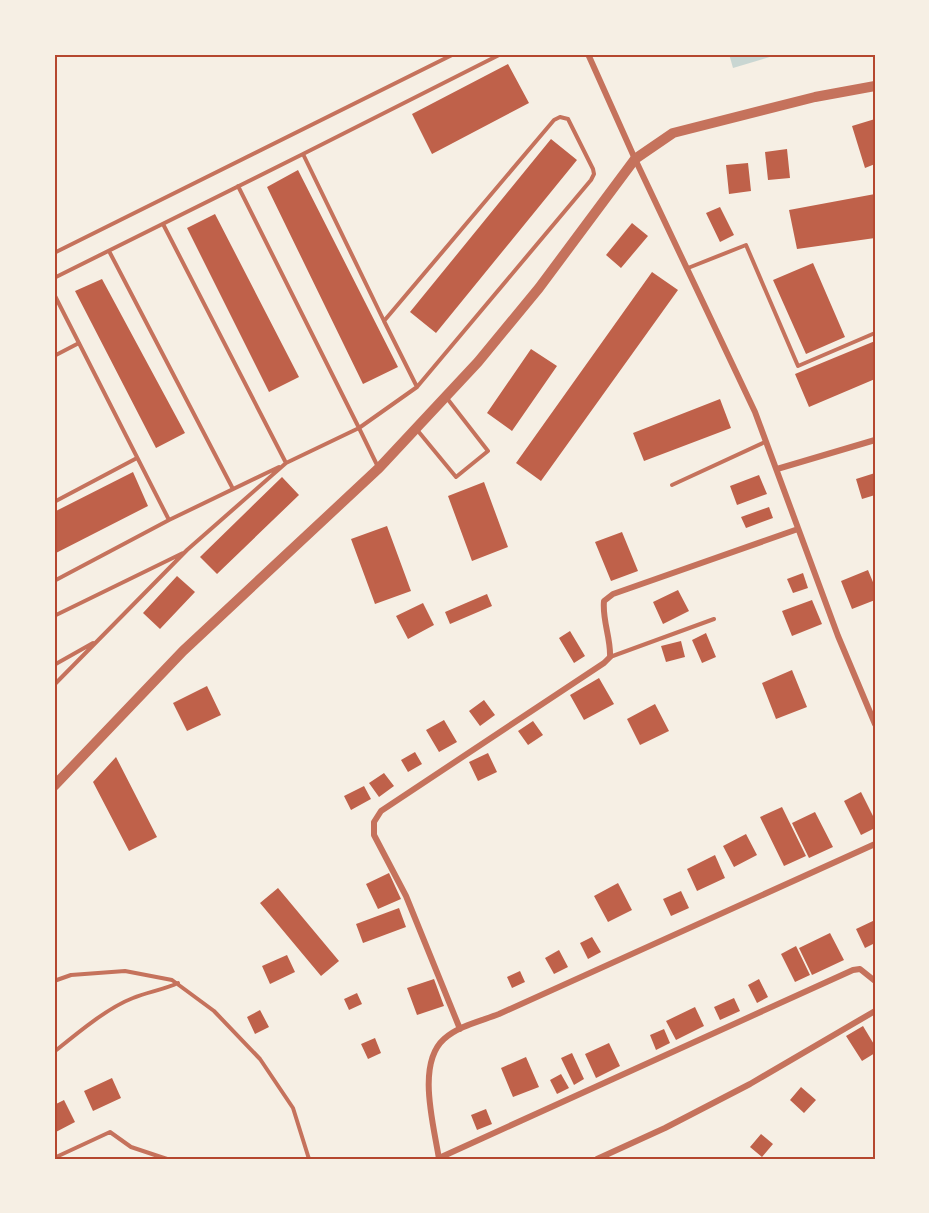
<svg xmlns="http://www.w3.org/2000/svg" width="929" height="1213" viewBox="0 0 929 1213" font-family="'Alegreya Sans',sans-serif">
<rect width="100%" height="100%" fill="#f6efe4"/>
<!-- water -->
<path fill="#c9d6d2" d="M729,54H780L733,68Z"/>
<!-- building -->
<path fill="#bf614a" d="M508,64L529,103L432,154L412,114Z
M875,119V164L865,168L852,126Z
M551,139L577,160L436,333L410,312Z
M787,149L790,178L768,180L765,152Z
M748,163L751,191L729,194L726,165Z
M298,170L398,367L363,384L267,187Z
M875,194V238L797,249L789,210Z
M720,207L734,235L720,242L706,213Z
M215,214L299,377L269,392L187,228Z
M632,223L648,236L621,268L606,255Z
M813,263L845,337L806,354L773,280Z
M652,272L678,290L541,481L516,463Z
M102,279L185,433L156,448L75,291Z
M875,341V379L809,407L795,374Z
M531,349L557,366L512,431L487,413Z
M720,399L731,428L644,461L633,433Z
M133,472L148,506L54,554V512Z
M875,473V495L862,499L856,479Z
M759,475L767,494L737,505L730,486Z
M282,477L299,495L217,574L200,557Z
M484,482L508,547L472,561L448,496Z
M769,507L773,518L746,528L741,517Z
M387,526L411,591L375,604L351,539Z
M622,532L638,571L611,581L595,542Z
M868,570L875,587V600L852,609L841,581Z
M803,573L808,588L793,593L787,579Z
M177,576L195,592L160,629L143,613Z
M678,590L689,611L663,624L653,602Z
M487,594L492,606L450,624L445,612Z
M812,600L822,624L792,636L782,611Z
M423,603L434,625L408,639L396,616Z
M570,631L585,656L574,663L559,638Z
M706,633L716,657L702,663L692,640Z
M681,641L685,657L666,662L661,646Z
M792,670L807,707L776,719L762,683Z
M599,678L614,704L584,720L570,695Z
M207,686L221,715L187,731L173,703Z
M484,700L495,715L480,726L469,711Z
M655,704L669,731L640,745L627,719Z
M444,720L457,742L439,752L426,730Z
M533,721L543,735L528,745L518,731Z
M415,752L422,764L408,772L401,760Z
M488,753L497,772L478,781L469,762Z
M116,757L157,837L129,851L93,782Z
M384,773L394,786L379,797L369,783Z
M364,786L371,799L351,810L344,796Z
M861,792L875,820V828L861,835L844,801Z
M782,807L806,856L784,866L760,817Z
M815,812L833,847L809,858L792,823Z
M746,834L757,855L734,867L723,846Z
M715,855L725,878L697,891L687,869Z
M389,873L401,899L378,909L366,884Z
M618,883L632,910L608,922L594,896Z
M278,888L339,961L321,976L260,903Z
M681,891L689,908L671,916L663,899Z
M399,908L406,927L363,943L356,924Z
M875,920V943L865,948L856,929Z
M830,933L844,960L812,975L799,948Z
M592,937L601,952L588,959L580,943Z
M796,946L810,975L795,982L781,954Z
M559,950L568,967L554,974L545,958Z
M287,955L295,972L270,984L262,966Z
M520,971L525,982L512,988L507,977Z
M434,979L444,1006L417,1015L407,988Z
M759,979L768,997L757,1003L748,985Z
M357,993L362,1004L349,1010L344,999Z
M734,998L740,1011L720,1020L714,1007Z
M695,1007L704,1026L676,1040L666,1021Z
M260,1010L269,1027L255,1034L247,1017Z
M863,1026L875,1046V1053L862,1061L846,1036Z
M664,1029L670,1043L656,1050L650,1035Z
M375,1038L381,1053L368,1059L361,1044Z
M609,1043L620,1066L596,1078L585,1054Z
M572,1053L584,1079L574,1085L561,1058Z
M526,1057L539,1087L513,1097L501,1068Z
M561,1074L569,1088L557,1094L550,1080Z
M112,1078L121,1098L93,1111L84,1091Z
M801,1087L816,1100L804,1113L790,1100Z
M64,1100L75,1122L54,1133V1105Z
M486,1109L492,1124L477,1130L471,1115Z
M761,1134L773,1144L762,1157L750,1147Z"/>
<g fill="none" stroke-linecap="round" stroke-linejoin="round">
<!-- service -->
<path stroke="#c5725c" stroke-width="4" d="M303,154L501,54
M238,186L359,428L417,387L591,180L594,174L593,169L568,119L560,117L554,120L384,321L417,387
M109,251L233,489
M54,253L454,54
M688,268L746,245L798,366L875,333
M54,278L303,154L384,321
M54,294L169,520
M54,356L79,343
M418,431L456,477L488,451L446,397
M286,463L359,428L378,467
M672,485L765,442
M54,502L137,458
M54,581L169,520L279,467
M54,616L183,553
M610,657L714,619
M54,665L93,643
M54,685L187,550L286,463L163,224
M54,981L71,975L125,971L172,980L214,1011L260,1059L293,1108L309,1159
M54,1052C76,1034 107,1008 133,998C147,992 163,990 178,983
M54,1158L110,1132L131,1147L167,1159"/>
<!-- minor -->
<path stroke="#c5725c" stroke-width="6" d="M588,54L635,159L755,412L838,636L875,724
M777,469L875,440
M460,1029L406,896L374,835V822L381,811L604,663L610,657C611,638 602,620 604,601L613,594L798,529
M439,1158L853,970L860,969L875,981
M439,1159C434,1126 416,1064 444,1039C458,1026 481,1021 499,1014L875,844
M597,1159L665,1128L750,1084L875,1011"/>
<!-- tertiary -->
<path stroke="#c5725c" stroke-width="10" d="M54,786L183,651L379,468L478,362L539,288L635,159L673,133L815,97L875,86"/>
</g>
<!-- border -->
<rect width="929" height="1213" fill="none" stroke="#f6efe4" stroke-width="111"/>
<rect x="56" y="56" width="818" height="1102" fill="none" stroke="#b5482f" stroke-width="2"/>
</svg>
